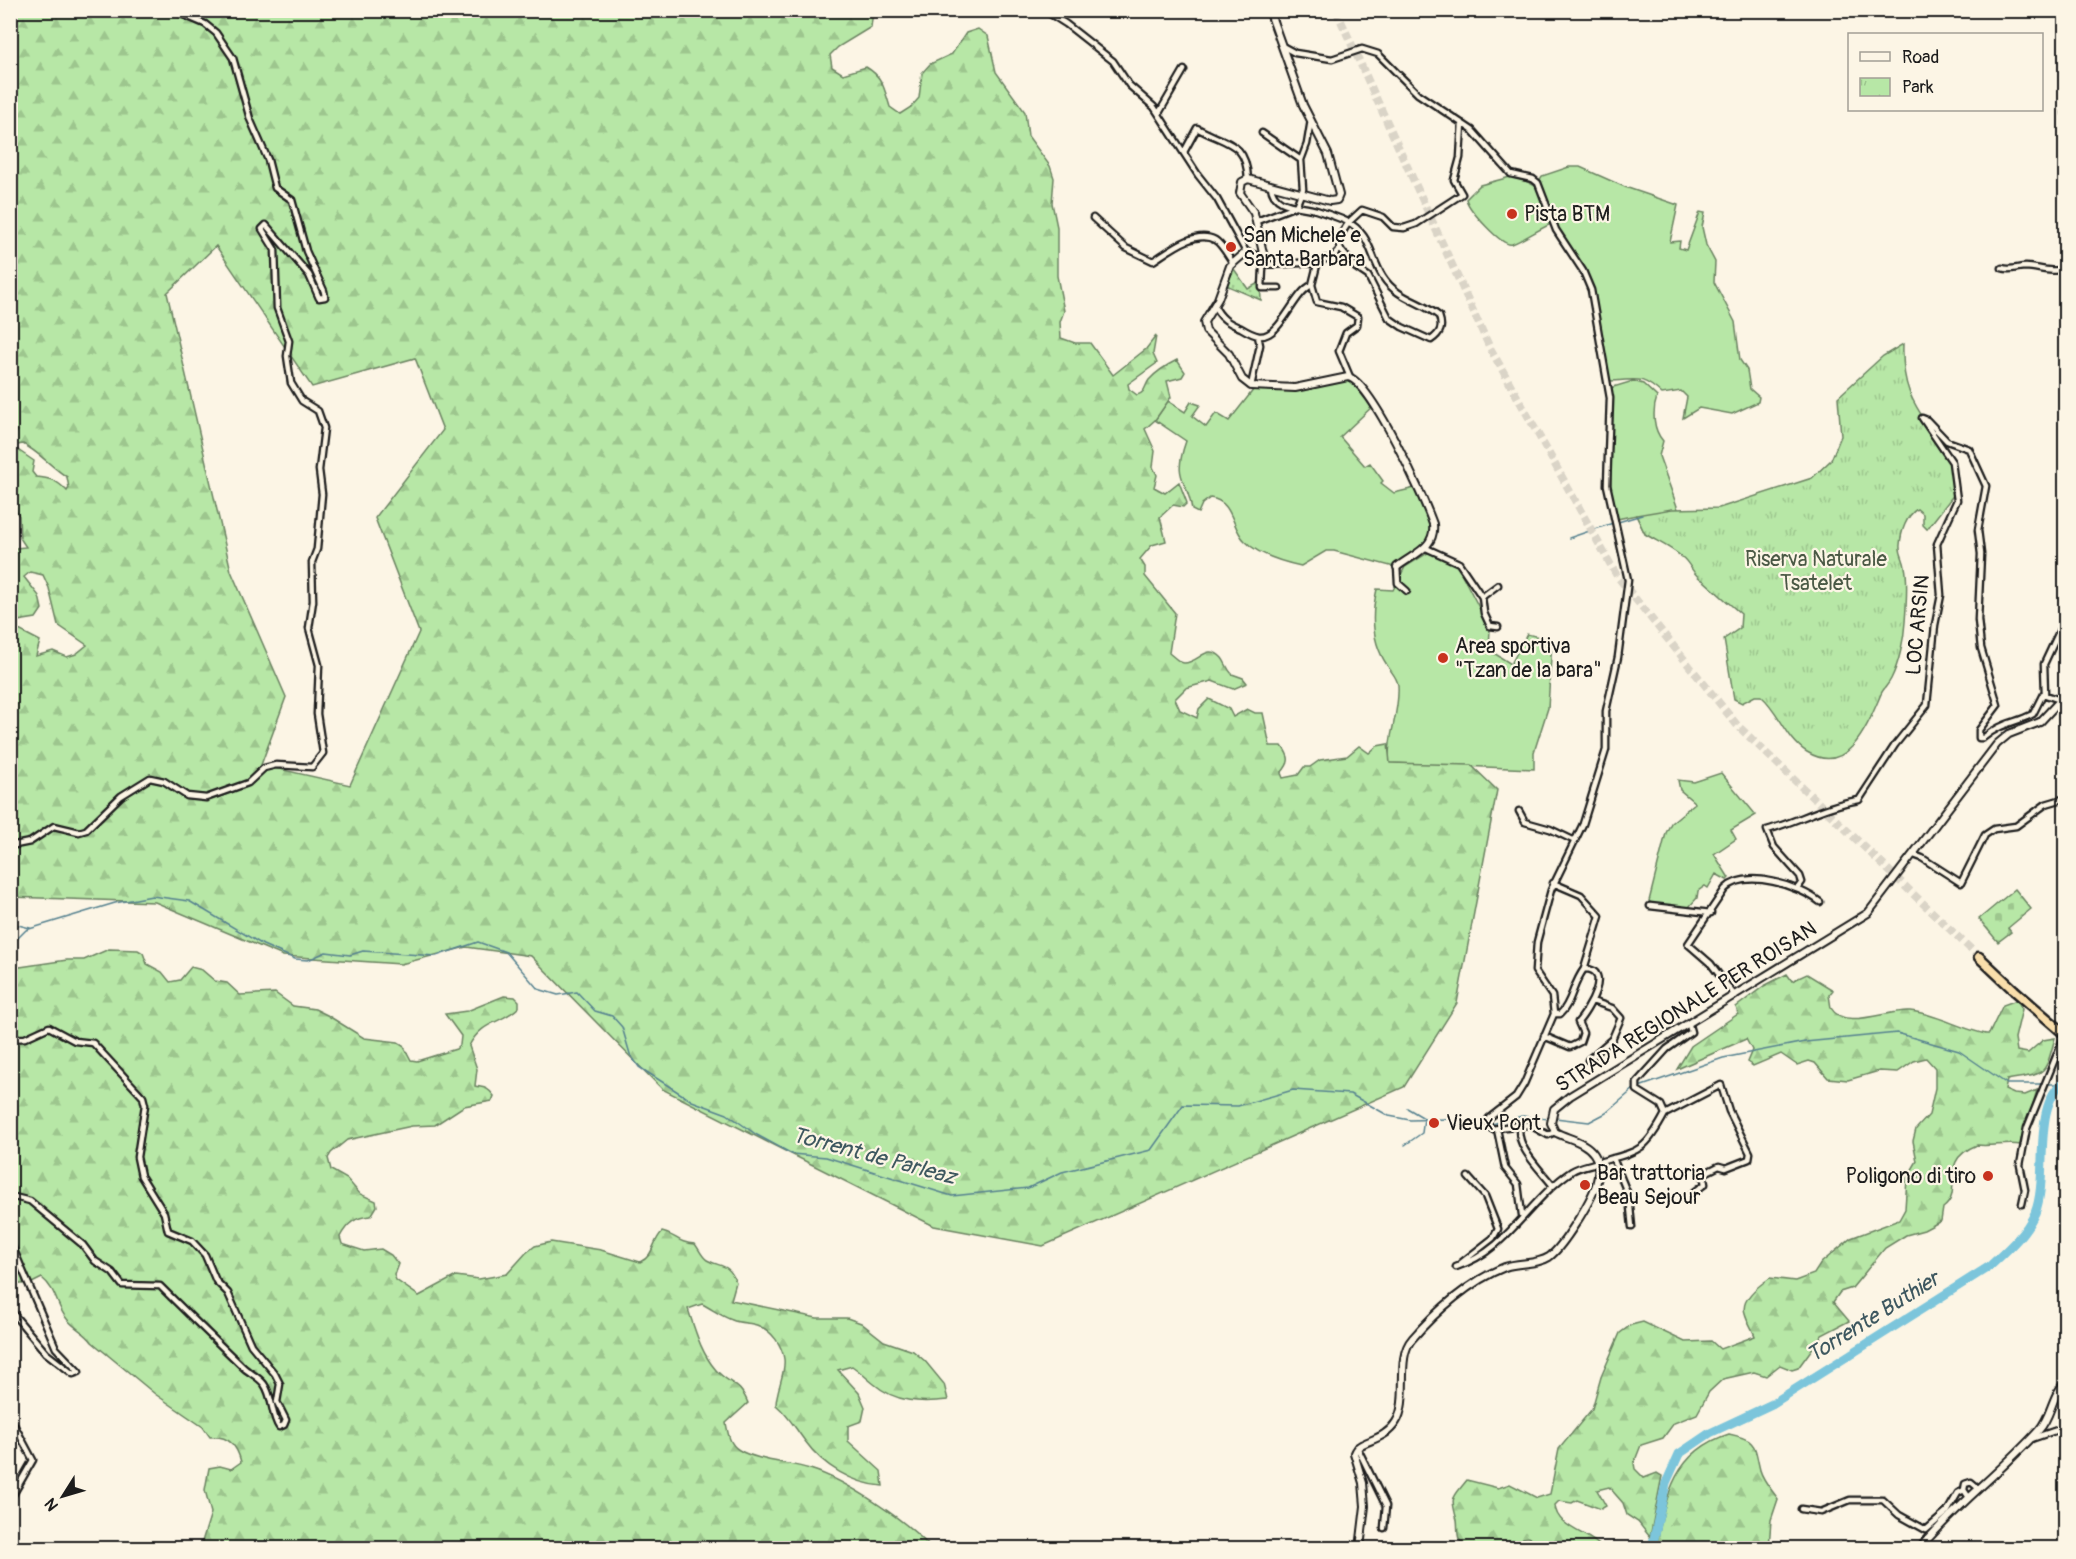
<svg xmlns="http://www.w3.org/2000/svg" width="2076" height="1559" viewBox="0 0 2076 1559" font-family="Pangolin,sans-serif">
<defs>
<pattern id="forest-firs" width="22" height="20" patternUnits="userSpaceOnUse" patternTransform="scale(1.5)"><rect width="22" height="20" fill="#b7e7a6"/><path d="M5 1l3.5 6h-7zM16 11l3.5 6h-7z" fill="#9dc68e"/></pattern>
<pattern id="cemetery-stones" width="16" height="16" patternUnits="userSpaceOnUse" patternTransform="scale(1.5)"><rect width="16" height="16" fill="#b7e7a6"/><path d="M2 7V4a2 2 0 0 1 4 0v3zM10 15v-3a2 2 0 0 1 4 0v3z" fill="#9dc68e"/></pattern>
<pattern id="park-tufts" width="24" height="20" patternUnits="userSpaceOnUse" patternTransform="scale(1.5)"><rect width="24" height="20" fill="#b7e7a6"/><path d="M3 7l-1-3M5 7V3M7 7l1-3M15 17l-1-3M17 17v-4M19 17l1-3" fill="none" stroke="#9dc68e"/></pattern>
<pattern id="garden-dots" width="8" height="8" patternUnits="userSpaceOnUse" patternTransform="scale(1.5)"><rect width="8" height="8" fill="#b7e7a6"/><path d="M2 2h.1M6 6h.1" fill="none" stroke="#9dc68e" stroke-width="1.8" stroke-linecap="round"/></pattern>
</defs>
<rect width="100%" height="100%" fill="#fcf5e5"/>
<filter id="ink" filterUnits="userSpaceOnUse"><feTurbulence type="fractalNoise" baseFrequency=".0167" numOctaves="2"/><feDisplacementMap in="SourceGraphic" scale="12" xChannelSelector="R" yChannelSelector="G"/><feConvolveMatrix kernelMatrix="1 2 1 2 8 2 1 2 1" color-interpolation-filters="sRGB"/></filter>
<g filter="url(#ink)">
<!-- grass -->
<path fill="#b7e7a6" stroke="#6a8261" stroke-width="1.5" d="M1569,167H1580L1625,187L1678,205L1670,242L1680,241L1679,248L1686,250L1700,212L1705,213L1702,227L1706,245L1715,262L1714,282L1735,322L1740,360L1747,370L1750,389L1759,397L1758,402L1732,414L1699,408L1683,418L1687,397L1681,391L1662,394C1639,373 1636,381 1609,381L1591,282L1559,230L1539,181L1542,176Z
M1510,177C1545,184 1541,193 1551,224C1541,228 1521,241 1512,244C1502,247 1469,210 1466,199L1480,185Z
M1348,379L1353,380L1374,405L1340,437L1365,466L1370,463L1383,481L1381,483L1394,493L1415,488L1430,523L1429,540L1394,567L1334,551H1326L1301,566C1283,562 1258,555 1245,541C1231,528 1234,501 1210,498L1202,504L1198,513L1192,510C1187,476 1172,481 1186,441L1155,420L1168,401L1185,412L1191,402L1200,405L1192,416L1206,427L1216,413L1229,421L1254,389H1303Z
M1633,381L1643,384L1657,397C1652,411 1653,430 1663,441L1659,456L1683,523L1685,559L1668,546L1645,534L1636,515L1617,519L1611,493L1610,388Z
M1429,552L1456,563L1490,629L1489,650L1511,664L1527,634L1552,640L1548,708L1534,752V769L1389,763C1387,735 1400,714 1398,685C1397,677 1391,672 1387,665C1372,643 1371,615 1377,589L1393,590L1405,567Z
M1721,773L1756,815L1731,830L1736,839L1714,854L1729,878L1727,880L1716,874L1708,888L1705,886L1698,891L1697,898L1688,908L1653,905L1649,901L1666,833L1671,823L1695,803L1680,790L1678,780L1694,782Z"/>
<!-- forest -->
<path fill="url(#forest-firs)" stroke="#6a8261" stroke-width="1.5" fill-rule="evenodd" d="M11,11H873L871,27L838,47L830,55L832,67L843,74L866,67C883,77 884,88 890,107L900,114L911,107L919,98L922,73L930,64L952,54L966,33L978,29L988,36L996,72L1025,112L1028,136L1050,166L1054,178L1052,203L1057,227V276L1064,311L1060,322L1061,338L1075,343H1090L1113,375L1146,349L1156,336L1153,354L1157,363L1128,384L1129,389L1137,395C1146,392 1144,387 1149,380C1156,372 1167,365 1177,360L1185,372L1182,377L1167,381L1171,397L1155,420L1145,429L1155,451L1153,467L1157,475L1154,487L1165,493L1179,482L1187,503L1183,507L1173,505L1160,517L1166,541L1152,545L1140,559L1145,567V576L1175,613L1169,653C1173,656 1179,663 1184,663C1199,663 1207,642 1222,658C1226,663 1227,669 1232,674L1243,678L1247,683L1233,689L1212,681L1186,688L1175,699L1180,710L1197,718L1199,709L1209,699L1229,709L1233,717L1247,709L1255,713H1263L1270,746H1282C1290,757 1291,762 1281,773L1283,778L1298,775L1304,767H1310L1320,760L1347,756L1359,746L1369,753L1377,746L1388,744L1390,763L1471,765L1497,790L1457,1003L1404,1087L1043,1246L934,1226L662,1089L531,956L466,947L401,964L283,956L155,902L11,897V631L19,630L40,641L36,656L53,651L67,657L76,654L87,645L58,625L49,588L43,575L30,572L24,577L39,596L42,609L36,618L11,622V554L15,552L16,548L26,547L20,538L19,516L10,500L11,435H14L18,431L10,426ZM216,246L312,387L415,358L443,430L375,518L419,632L350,785L261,765L286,697L231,571L167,293ZM23,444C39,452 51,467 67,477L69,488L67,491C58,481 50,478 36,477L32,472L34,461L12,446Z
M109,949L138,950L143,953L147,964L162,972L170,982L180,980L191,967L202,970L215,981L227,983L240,995L275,993L293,1006L315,1009L327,1015L364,1038L398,1042L403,1045L411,1060L417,1061L456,1049L460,1045L461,1036L445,1014L467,1011L504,996L515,997L519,1001V1007C502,1024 482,1020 469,1046L477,1069L475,1086C484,1088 488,1087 494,1096L492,1101L464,1106L435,1125L412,1126L347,1140L331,1153L328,1158L331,1170L347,1179L360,1194L376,1201L377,1206L371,1216C356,1217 347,1223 340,1237L342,1244L364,1251L381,1249L391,1255L398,1264L394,1275L396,1280L419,1296L456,1276L479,1279L507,1274L526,1253L535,1246L551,1242L601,1250L640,1262C654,1256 652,1242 662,1232C677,1235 677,1243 695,1244C699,1249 702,1257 707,1260C721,1268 728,1262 736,1282L731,1300L817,1318H847L861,1323L884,1341L913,1351L925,1361L944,1384L948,1400C921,1403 896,1403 874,1384C866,1378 861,1372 852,1366L838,1370L859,1393L865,1407L862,1421L848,1426V1441L881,1471L883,1486C853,1484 823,1466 805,1441C795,1428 789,1416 776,1405C776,1390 786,1373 784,1359C782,1345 772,1331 759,1326C751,1322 741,1324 732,1320C721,1316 712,1309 702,1304L688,1309C695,1330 701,1353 716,1370C729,1385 739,1381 748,1403L726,1423C728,1433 729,1444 739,1450C755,1460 791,1463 810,1469C846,1480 906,1520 931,1548H200L211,1513L205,1490L209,1468L220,1466L231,1469L241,1462C237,1445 228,1435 210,1437L203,1427L155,1394L92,1342C85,1332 75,1329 67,1319C56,1306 57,1290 42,1278L32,1283L11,1285L10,966L20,967L67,960H84Z
M1787,974L1792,981L1807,974L1833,990L1829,995L1831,1008C1844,1031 1889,1009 1910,1011C1935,1013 1960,1029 1986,1034H1989L2003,1005L2017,1000L2022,1009L2015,1038L2017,1051L2028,1053L2043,1040L2055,1038C2044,1078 2046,1073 2007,1080L2005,1090L2014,1094L2025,1095L2037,1090L2021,1145C2006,1142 1992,1147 1977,1145C1935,1162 1966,1191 1943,1208L1941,1221L1924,1230L1906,1235L1885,1248L1852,1288L1840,1292L1833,1302L1849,1321L1822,1335L1798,1368L1792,1370L1780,1365L1766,1376L1754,1372L1723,1379L1709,1392L1697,1414L1674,1423L1663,1438L1641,1445L1634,1463L1635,1469L1644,1478L1657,1473L1662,1476L1650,1537L1638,1522L1627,1515L1623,1503L1609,1487L1597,1490L1606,1506L1601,1509L1577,1500L1572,1503L1559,1501L1555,1505C1556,1528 1590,1533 1602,1548H1536L1529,1537L1523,1538L1517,1548C1506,1548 1464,1550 1459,1539C1457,1534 1458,1526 1457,1520C1450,1496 1452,1499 1467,1480L1498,1488L1510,1484L1537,1498L1550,1494L1559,1449L1592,1409L1601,1377L1620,1333L1631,1325L1643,1322L1685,1342L1711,1341L1720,1349L1755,1336C1752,1328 1747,1321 1745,1313C1740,1299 1761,1284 1770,1278L1795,1281L1814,1274L1821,1263L1851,1238L1899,1220L1905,1209L1907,1178L1917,1161L1913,1141L1916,1129L1929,1115L1935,1088V1068L1926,1058L1914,1061L1898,1072L1879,1071L1848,1080L1828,1078L1815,1063L1809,1061L1797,1065L1781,1054L1753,1066L1747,1062L1752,1050L1746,1039L1677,1069L1691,1046L1738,1014L1736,1007L1764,986Z
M1729,1434C1758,1440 1754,1446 1760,1470C1763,1481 1772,1490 1778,1499L1771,1520L1769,1548H1656C1666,1497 1673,1452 1729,1434Z"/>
<!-- cemetery -->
<path fill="url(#cemetery-stones)" stroke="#6a8261" stroke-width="1.5" d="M2015,889L2031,909L2008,928L2011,932L1998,942L1979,919Z"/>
<!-- park -->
<path fill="url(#park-tufts)" stroke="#6a8261" stroke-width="1.5" d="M1903,344C1901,404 1925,413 1950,461C1954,469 1953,483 1955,493L1927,529L1923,525V514L1917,509C1906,516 1901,532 1900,545C1899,553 1904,559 1905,567C1908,579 1906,609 1905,622C1904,640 1899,663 1891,679C1888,685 1883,689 1881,694C1868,724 1849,777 1807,752C1786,739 1779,711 1761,696H1755L1742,703L1734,699L1724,639L1740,628L1741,614L1704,581C1693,576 1691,564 1682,557C1670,547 1658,542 1645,534L1636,515L1672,509L1719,508L1812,478L1831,460L1841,436L1838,397L1883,356Z"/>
<!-- garden -->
<path fill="url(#garden-dots)" stroke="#6a8261" stroke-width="1.5" d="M1234,269L1248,289L1260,282L1261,300L1226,285Z"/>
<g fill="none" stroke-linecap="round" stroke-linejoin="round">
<!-- stream -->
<path stroke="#55818f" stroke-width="1.5" d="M1618,522L1642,515
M1569,538L1613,523
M10,923L30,928
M10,951L14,942L26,930L115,903L152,896L189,901L263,945L295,959L308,960L326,952L350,955L363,951L436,956L478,942L506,952L538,989L558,995L577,992L595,1011L612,1016L622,1027L630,1054L639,1067L692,1101L727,1114L757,1135L792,1154L826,1157L952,1196L1028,1188L1062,1172L1151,1150L1183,1105L1238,1106L1293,1090L1350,1094L1389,1116L1410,1120L1449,1119L1461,1126L1483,1125
M2047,1084H2060
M1639,1087L1723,1058L1805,1042L1897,1033L1959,1051L2007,1084H2042
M1555,1118L1589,1122L1606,1113L1635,1088
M1492,1124L1522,1116L1549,1119
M1405,1145L1422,1133L1424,1118L1407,1108"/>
<!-- river -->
<path stroke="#7bc5db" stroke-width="9" d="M1652,1548L1666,1483L1679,1454L1710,1433L1772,1404L1990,1266C2007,1250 2025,1235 2035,1213C2050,1176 2030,1104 2066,1080"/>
<!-- highway-tunnel -->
<path stroke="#dad4c7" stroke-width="8" stroke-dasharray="8 4" stroke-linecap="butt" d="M1336,10L1489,346L1617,576L1737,725L1979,957"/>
<!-- street casing -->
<g stroke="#1c1c1c" stroke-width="9">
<path id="street" d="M1044,10L1066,24L1113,61L1129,85L1154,107L1198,175L1217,199L1246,252
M1284,47L1295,53L1332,59L1362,49L1378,54L1418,94L1472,130L1511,174L1533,179L1538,183L1556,230L1583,271L1591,290L1610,398L1607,485L1628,580L1618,657L1606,711V750L1583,824L1551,890L1537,942L1535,971L1552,996L1554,1014L1524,1084L1516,1097L1489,1118L1487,1124L1492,1129L1520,1125
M2066,112V114
M1159,113L1184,70
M1262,133L1301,160
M1184,152L1197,128C1227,145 1246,141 1248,179
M1271,186C1273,208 1300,205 1316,210C1325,213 1337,217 1346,221C1371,233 1370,257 1383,277C1397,299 1421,301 1439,316C1443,327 1441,333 1431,340L1402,327L1389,318L1368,276L1356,268L1340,249
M1296,206L1303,189L1301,160L1307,144L1311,120
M1093,218L1126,248L1153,261C1169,251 1195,229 1215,240C1222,244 1228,256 1233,263
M1257,221L1293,207
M1259,257L1263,268L1262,288H1279
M1262,264C1279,267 1304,259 1317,265
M2002,268C2011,271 2017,267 2026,267C2040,268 2051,273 2066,269
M1214,305C1220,318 1228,323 1241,328C1246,331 1253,335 1259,336C1281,338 1293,293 1312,285
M1350,377L1339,351L1346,333L1357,325L1358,317L1341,307L1317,302L1312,285L1317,265L1324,259H1331L1340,249L1338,239L1349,222L1362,210L1383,217L1393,227L1404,228L1416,224L1462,194L1454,180L1460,158L1462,123
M1251,386L1260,345L1258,336
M1426,548L1459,563L1482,597L1484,613L1490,626L1498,627
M1397,567L1398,583L1407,591
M1482,597L1498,585
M2045,694L2044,664L2066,617
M1519,811L1525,822L1550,829L1575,841
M10,846L30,842L54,826L79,832L86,830L121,796L150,778L164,781L187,796L206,798L248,783L264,768L276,765L312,767L323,753L317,714L319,665L309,628L313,601L312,562L317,549L322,494L319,470L324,428L318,411L302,401L291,383L287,356L289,341L277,308L275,250L262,229L266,225L309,275L319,298L325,297L324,291L306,251L292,200L275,188L268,160L250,119L233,58L216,33L205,24L172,10
M1914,855L1922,858L1961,883L1985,835L1994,829L2016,826L2046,804L2066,798
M1553,883L1581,895L1600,916L1584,969
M1797,889L1802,882L1800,876L1774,847L1767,830C1798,821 1827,805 1859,800L1895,745L1927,705L1935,625L1941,595L1937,544L1957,500L1952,462L1922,418L1927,420L1947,441L1969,449L1986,486L1978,530L1981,554L1978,620L1981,648L1998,705L1979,730V738H1983C2003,722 2013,724 2033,714L2043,694L2060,700
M1650,906L1711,913
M1735,996L1711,964L1688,944L1725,889C1746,868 1800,886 1820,902
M1544,1036L1570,1047L1580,1042L1583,1033L1578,1022C1587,1012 1614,968 1584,969C1572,985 1572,1003 1560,1014H1554
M10,1039L25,1038L49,1027L75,1041L93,1043L143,1097L145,1105L137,1157L141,1176L164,1213L168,1231L192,1241L205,1255L216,1281L228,1293L251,1345L275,1374L280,1384L277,1402L286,1420L284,1425L279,1427C271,1415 273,1396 264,1384C258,1376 249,1373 243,1367C215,1340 187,1313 160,1286L122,1285L112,1272L95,1261L83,1245L30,1201L10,1196
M1588,1060L1612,1039L1621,1018L1612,1008L1592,1001
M1665,1114L1721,1085L1729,1111L1750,1153L1749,1159L1726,1168L1719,1166L1703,1174L1705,1184L1685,1199
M1497,1129L1505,1168L1518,1184L1522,1215
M1613,1158L1629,1197L1632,1227
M1553,1186C1541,1170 1514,1146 1520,1125H1530L1548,1135L1555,1132
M2022,1204L2025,1190L2020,1165L2027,1128L2066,1032
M10,1241L56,1348L79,1372L73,1374L46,1353L10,1310
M1461,1263L1493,1238L1498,1229L1485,1196L1468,1177
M1456,1267C1509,1250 1528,1200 1572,1171C1580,1166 1590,1165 1599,1162C1639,1151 1645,1152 1665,1114L1661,1105L1637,1090V1082L1667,1049L1691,1032L1689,1025
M10,1417L33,1460L10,1500
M2031,1439L2066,1427
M1357,1447L1386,1506L1384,1528
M1968,1496L1964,1490L1965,1484L1971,1482L1977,1487
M1801,1509L1821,1512L1850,1500H1883L1899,1515L1926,1530L1947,1512L1958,1493L1964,1490"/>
</g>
<!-- secondary casing -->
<g stroke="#1c1c1c" stroke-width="10">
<path id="secondary" d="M1269,10L1303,105L1328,154L1339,195L1337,200L1330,201L1248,179L1242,182L1240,193L1254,213L1263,253L1259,257L1246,252L1230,266L1218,299L1204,322L1206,331L1229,354L1242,379L1251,386L1295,388L1348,377C1371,381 1424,498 1433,524C1436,548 1413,554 1397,567
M1360,1548L1365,1506L1363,1483L1354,1453C1359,1439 1383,1443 1396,1422C1410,1400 1395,1358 1412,1339C1435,1312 1471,1280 1505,1267C1519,1262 1537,1265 1549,1257C1563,1247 1591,1201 1596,1185C1599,1175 1600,1163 1594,1154C1585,1141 1568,1139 1555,1132L1551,1123L1554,1109L1570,1096L1868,913L1997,744L2009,734L2040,722L2066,694
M1920,1548C1956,1505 2001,1472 2039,1430C2052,1416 2051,1395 2066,1382"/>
</g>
<!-- highway casing -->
<g stroke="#1c1c1c" stroke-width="13">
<path id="highway" d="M1979,957L2014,990"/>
</g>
<!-- street -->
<use href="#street" stroke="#fcf5e5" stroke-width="4.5"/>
<!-- secondary -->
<use href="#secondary" stroke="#fcf5e5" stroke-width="6"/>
<!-- highway -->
<use href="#highway" stroke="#f9deab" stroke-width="8"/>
<!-- highway-bridge casing -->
<g stroke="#1c1c1c" stroke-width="13" stroke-linecap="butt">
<path id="highway-bridge" d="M2014,990L2066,1035"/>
</g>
<!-- highway-bridge -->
<use href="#highway-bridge" stroke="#f9deab" stroke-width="8"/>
</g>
</g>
<!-- markers -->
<g fill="#c8321e" stroke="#fcf5e5" stroke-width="2">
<circle cx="1512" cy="214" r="6"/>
<circle cx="1231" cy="247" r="6"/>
<circle cx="1443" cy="658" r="6"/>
<circle cx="1434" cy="1123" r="6"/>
<circle cx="1988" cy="1176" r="6"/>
<circle cx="1585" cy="1185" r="6"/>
</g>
<g text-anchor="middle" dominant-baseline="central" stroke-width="4.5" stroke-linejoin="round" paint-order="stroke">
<!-- poi labels -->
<g font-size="21" fill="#1c1c1c" stroke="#fcf5e5" text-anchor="start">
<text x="1524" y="214">Pista BTM</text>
<text x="1243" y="235">San Michele e<tspan x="1243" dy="24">Santa Barbara</tspan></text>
<text x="1455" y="646">Area sportiva<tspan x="1455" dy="24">"Tzan de la bara"</tspan></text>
<text x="1446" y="1123">Vieux Pont</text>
<text x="1597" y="1173">Bar trattoria<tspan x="1597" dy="24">Beau Sejour</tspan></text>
<text x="1976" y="1176" text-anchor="end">Poligono di tiro</text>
</g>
<!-- park labels -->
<g font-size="21" fill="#4a5945" stroke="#fcf5e5">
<text x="1816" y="559">Riserva Naturale<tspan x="1816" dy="24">Tsatelet</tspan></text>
</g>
<!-- street labels -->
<g font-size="21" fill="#1c1c1c" stroke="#fcf5e5">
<text transform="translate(1918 625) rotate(-85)">LOC ARSIN</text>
<text transform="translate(1686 1007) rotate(-32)">STRADA REGIONALE PER ROISAN</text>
</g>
<!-- water labels -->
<g font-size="22" font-style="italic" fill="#3d575f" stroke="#fcf5e5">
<text transform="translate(874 1156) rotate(15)">Torrent de Parleaz</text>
<text transform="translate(1873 1317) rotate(-32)">Torrente Buthier</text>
</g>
</g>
<!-- margin -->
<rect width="2076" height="1559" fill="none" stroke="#fcf5e5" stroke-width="36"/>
<rect x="18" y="18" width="2040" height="1523" fill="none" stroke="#1c1c1c" stroke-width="2" filter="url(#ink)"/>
<!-- legend -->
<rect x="1848" y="33" width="195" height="78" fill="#fcf5e5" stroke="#a29e95" stroke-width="1.5"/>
<rect x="1860" y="52" width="30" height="9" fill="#fcf5e5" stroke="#a29e95" stroke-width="1.5"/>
<text x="1902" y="63" font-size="18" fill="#1c1c1c">Road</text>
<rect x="1860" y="78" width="30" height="18" fill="url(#park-tufts)" stroke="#a29e95" stroke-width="1.5"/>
<text x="1902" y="93" font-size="18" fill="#1c1c1c">Park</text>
<!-- north arrow -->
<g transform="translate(63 1496) rotate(233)" stroke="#fcf5e5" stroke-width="4.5" paint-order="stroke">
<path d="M0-4.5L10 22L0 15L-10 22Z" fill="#1c1c1c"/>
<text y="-9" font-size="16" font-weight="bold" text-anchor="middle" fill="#1c1c1c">N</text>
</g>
</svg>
